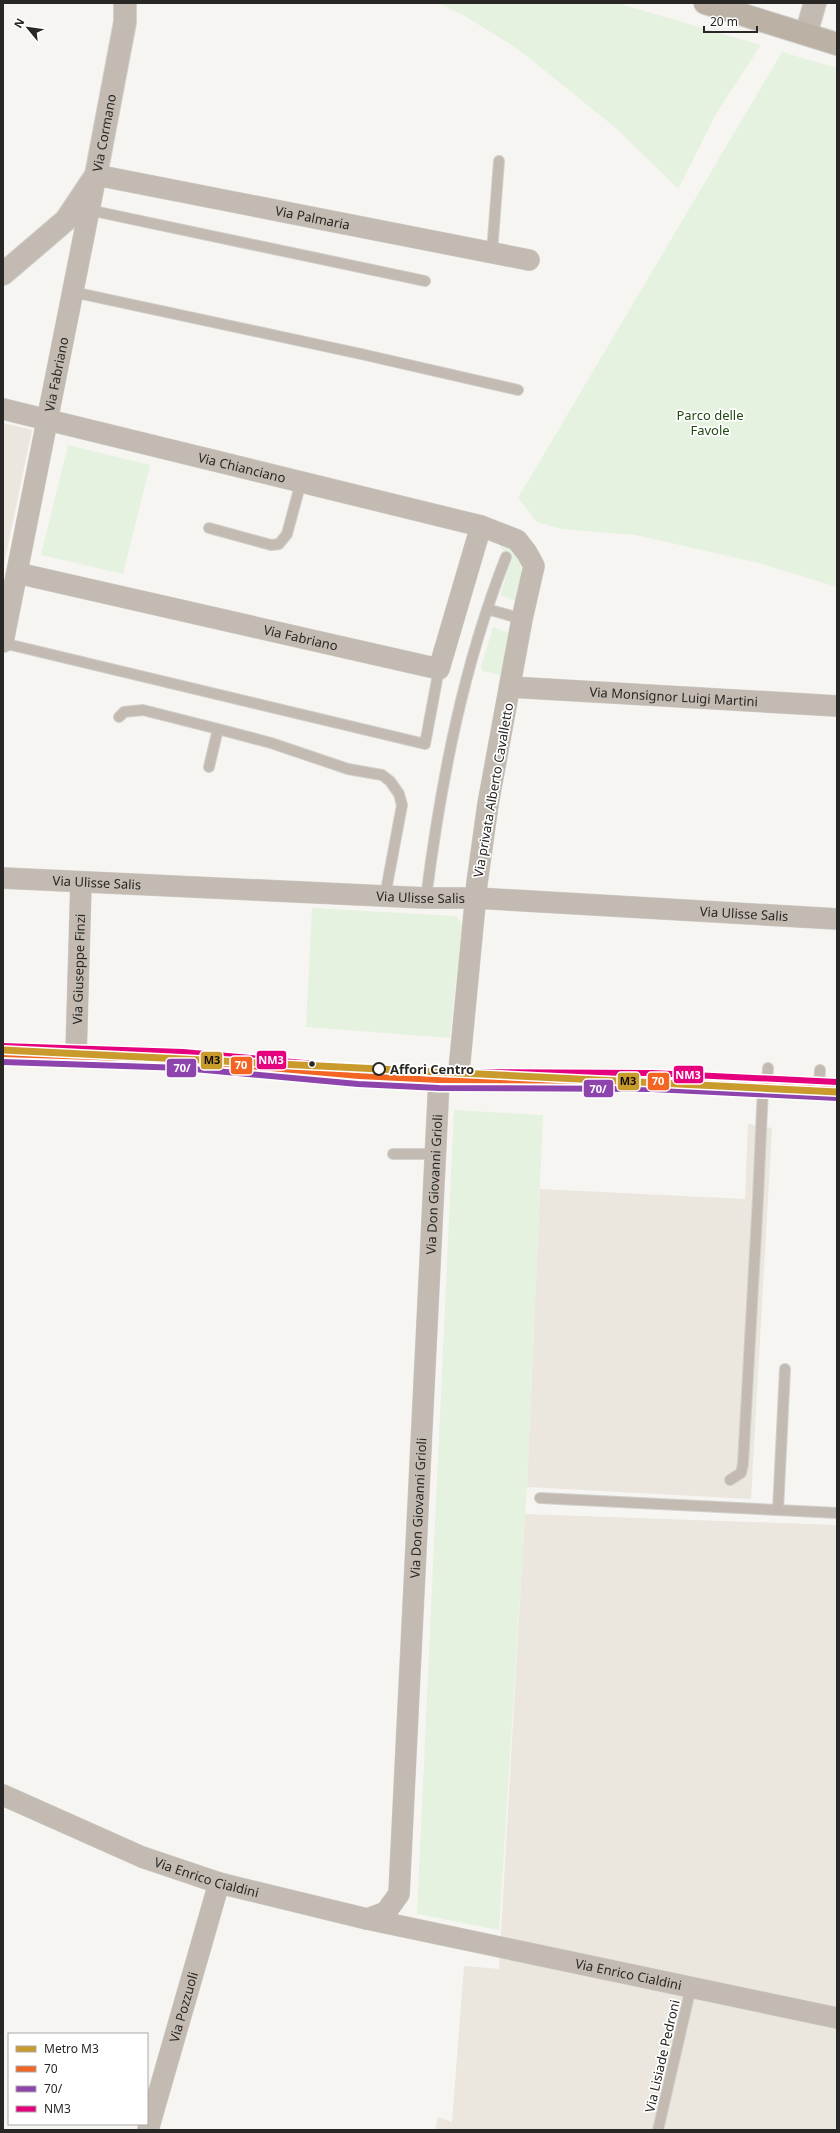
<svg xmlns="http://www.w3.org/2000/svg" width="840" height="2133" viewBox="0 0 840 2133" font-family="'Noto Sans',sans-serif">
<rect width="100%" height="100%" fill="#f7f5f2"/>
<!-- built -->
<path fill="#ebe6de" d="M3,423L32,430L3,569Z
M748,1124L772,1128L751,1499L527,1487L540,1189L745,1199Z
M525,1514L837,1525V2130H435L438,2117L452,2122L464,1966L499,1969Z"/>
<!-- green -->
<path fill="#e5f2df" d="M438,3H617L761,45L717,112L678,189L617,129L518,49L463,15Z
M782,52L837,68V587L759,563L635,535L561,529L537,522L518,498Z
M68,445L150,465L123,574L41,555Z
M502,543C528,560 522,575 516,601L500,595L511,560L500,546Z
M493,627L511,634L501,675L483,671L481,667Z
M312,908L456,916L462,924L450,1038L306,1027Z
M454,1110L543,1115L527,1487L499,1930L417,1914Z"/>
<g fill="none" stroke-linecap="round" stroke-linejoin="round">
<!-- service casing -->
<g stroke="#d1d0ce" stroke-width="12">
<path id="service" d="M89,210L425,281
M492,252L499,161
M73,292L361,354L518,390
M209,528L271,545L279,544L287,534L301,482
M487,609L522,619
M3,643L425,744L439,669
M119,717L124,712L143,710L218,729
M209,767L218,729L271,743L348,769L382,775L390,781L399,794L402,805L385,896
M426,898C441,781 463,666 506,557
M767,1087L768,1068
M819,1089L820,1070
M393,1154H434
M785,1369L778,1510L837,1513
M730,1480L741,1473L743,1464L758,1198L763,1087
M540,1498L778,1510
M658,2130L691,1987"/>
</g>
<!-- minor casing -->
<g stroke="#d1d0ce" stroke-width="22">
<g id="minor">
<path id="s1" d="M3,409L481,526L517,540L527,553L534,566L522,619L488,804L477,883L458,1081"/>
<path id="s2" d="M17,573L439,669L481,526"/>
<path id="s3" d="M3,642L96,175L529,260"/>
<path id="s4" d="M510,687L837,706"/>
<path id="s5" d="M3,878L426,898H476L837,919"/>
<path id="s6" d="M76,1056L81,882"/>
<path id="s7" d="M3,1795L142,1857L219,1883L367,1919L837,2018"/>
<path id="s8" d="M367,1919L386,1912L399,1894L439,1080"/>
<path id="s9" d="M148,2130L219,1883"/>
</g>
</g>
<!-- tertiary casing -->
<g stroke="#d1d0ce" stroke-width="24">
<g id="tertiary">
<path d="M806,34L815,3"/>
<path id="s10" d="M3,274L66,220L96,175L125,22V3"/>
</g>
</g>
<!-- secondary casing -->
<g stroke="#d1d0ce" stroke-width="24">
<path id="secondary" d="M3,1054L183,1060L359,1076L439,1080L652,1081L837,1090"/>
</g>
<!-- primary casing -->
<g stroke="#d1d0ce" stroke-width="24">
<path id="primary" d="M705,3L837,44"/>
</g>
<!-- service -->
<use href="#service" stroke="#c3bbb1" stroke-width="10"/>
<!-- minor -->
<use href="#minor" stroke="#c3bbb1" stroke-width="21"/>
<!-- tertiary -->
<use href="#tertiary" stroke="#c3bbb1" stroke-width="22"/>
<!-- secondary -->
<use href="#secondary" stroke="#b9afa2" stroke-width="22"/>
<!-- primary -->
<use href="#primary" stroke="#bbb2a5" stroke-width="22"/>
<!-- bus-1 casing -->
<g stroke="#fff" stroke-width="9">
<path id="bus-1" d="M3,1054L183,1060L359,1076L439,1080L652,1081L837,1090"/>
</g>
<!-- bus-2 casing -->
<g stroke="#fff" stroke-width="9">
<path id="bus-2" d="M3,1062L183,1068L358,1084L439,1088L652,1089L837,1098"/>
</g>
<!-- bus-3 casing -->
<g stroke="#fff" stroke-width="9">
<path id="bus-3" d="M3,1046L183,1052L360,1068L439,1072L652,1073L837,1082"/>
</g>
<!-- bus-1 -->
<use href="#bus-1" stroke="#f26522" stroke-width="6"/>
<!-- bus-2 -->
<use href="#bus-2" stroke="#8e44ad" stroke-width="6"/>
<!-- bus-3 -->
<use href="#bus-3" stroke="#e5007d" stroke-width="6"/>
<!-- metro-1 casing -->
<g stroke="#fff" stroke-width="10">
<path id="metro-1" d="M3,1050L837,1092"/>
</g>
<!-- metro-1 -->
<use href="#metro-1" stroke="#c99a2c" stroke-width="7"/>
</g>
<!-- markers -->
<circle fill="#292725" stroke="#fff" stroke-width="1.5" cx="312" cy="1064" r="3.5"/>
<circle fill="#fff" stroke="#292725" stroke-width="2" cx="379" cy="1069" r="6"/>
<g text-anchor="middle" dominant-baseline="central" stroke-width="3.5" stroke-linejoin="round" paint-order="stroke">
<!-- street labels -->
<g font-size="13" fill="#292725" stroke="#fff">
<text stroke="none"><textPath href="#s10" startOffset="180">Via Cormano</textPath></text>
<text stroke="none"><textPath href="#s3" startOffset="697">Via Palmaria</textPath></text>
<text stroke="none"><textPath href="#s3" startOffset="273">Via Fabriano</textPath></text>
<text stroke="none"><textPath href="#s1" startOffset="246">Via Chianciano</textPath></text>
<text stroke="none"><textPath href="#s2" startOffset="291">Via Fabriano</textPath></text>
<text stroke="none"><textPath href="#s4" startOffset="164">Via Monsignor Luigi Martini</textPath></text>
<text transform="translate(493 790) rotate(-80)">Via privata Alberto Cavalletto</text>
<text stroke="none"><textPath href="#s5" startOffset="94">Via Ulisse Salis</textPath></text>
<text stroke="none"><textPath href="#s5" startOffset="418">Via Ulisse Salis</textPath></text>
<text stroke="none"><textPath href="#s5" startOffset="742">Via Ulisse Salis</textPath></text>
<text stroke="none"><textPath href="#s6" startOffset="87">Via Giuseppe Finzi</textPath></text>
<text stroke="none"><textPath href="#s8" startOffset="753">Via Don Giovanni Grioli</textPath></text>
<text stroke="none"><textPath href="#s8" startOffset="429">Via Don Giovanni Grioli</textPath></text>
<text stroke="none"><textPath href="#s7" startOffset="220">Via Enrico Cialdini</textPath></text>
<text stroke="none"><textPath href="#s7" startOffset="653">Via Enrico Cialdini</textPath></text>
<text stroke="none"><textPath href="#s9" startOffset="128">Via Pozzuoli</textPath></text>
<text transform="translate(662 2056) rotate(-77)">Via Lisiade Pedroni</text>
</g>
<!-- park labels -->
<g font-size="13" fill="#1f4810" stroke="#fff">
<text x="710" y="415">Parco delle<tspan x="710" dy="15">Favole</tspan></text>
</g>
<!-- stop labels -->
<g font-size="13" font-weight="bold" fill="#292725" stroke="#fff" text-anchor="start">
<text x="390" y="1069">Affori Centro</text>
</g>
</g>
<g stroke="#fff" stroke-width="1.5">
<rect x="256" y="1050" width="31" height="20" rx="4" fill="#e5007d"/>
<rect x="200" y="1051" width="23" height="19" rx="4" fill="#c99a2c"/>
<rect x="230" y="1056" width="23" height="19" rx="4" fill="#f26522"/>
<rect x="166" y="1058" width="31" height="20" rx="4" fill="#8e44ad"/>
<rect x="673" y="1065" width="31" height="19" rx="4" fill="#e5007d"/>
<rect x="647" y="1072" width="23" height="19" rx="4" fill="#f26522"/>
<rect x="617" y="1072" width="23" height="19" rx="4" fill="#c99a2c"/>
<rect x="583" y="1079" width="31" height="19" rx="4" fill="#8e44ad"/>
</g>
<g font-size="11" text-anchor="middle" font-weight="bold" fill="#fff">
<text x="271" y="1064">NM3</text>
<text x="241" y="1069">70</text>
<text x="182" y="1072">70/</text>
<text x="688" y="1079">NM3</text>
<text x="658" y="1085">70</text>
<text x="598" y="1093">70/</text>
</g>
<g font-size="11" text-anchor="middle" font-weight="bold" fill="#111">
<text x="212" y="1064">M3</text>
<text x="628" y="1085">M3</text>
</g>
<!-- border -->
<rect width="840" height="2133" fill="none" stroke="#292725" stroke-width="8"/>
<!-- legend -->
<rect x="8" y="2033" width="140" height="92" fill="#ffffff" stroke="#a9a9a8"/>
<rect x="16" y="2046" width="20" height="6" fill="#c99a2c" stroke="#a9a9a8"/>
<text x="44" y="2053" font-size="12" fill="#292725">Metro M3</text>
<rect x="16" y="2066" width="20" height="6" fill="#f26522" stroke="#a9a9a8"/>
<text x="44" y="2073" font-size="12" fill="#292725">70</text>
<rect x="16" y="2086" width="20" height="6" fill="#8e44ad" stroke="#a9a9a8"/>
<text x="44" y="2093" font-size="12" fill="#292725">70/</text>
<rect x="16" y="2106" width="20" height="6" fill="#e5007d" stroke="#a9a9a8"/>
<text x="44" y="2113" font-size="12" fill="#292725">NM3</text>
<!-- north arrow -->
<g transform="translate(28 28) rotate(299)" stroke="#ffffff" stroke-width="3" paint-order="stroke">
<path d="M0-3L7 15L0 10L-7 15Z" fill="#292725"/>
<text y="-6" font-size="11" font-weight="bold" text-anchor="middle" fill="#292725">N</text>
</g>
<!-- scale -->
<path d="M704 26v6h53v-6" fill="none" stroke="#292725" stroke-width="2"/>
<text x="710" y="26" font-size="12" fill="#292725" stroke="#ffffff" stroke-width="3" paint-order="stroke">20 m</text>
</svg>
